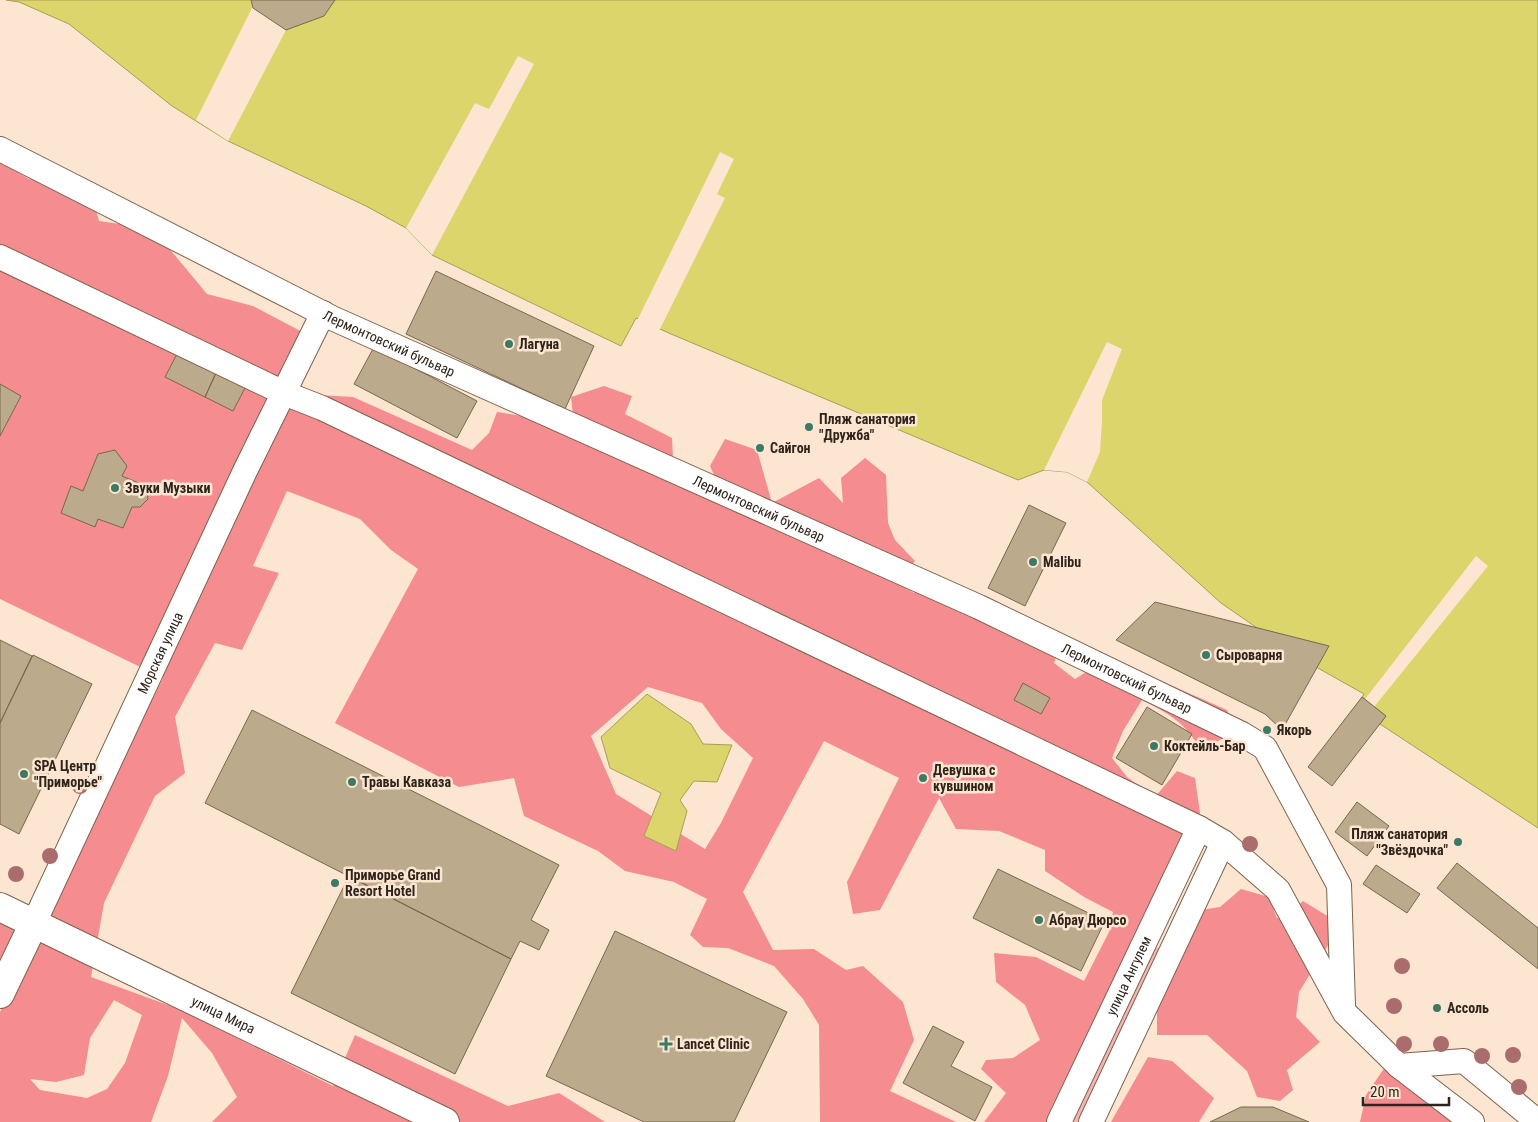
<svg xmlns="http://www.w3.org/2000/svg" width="1538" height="1122" viewBox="0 0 1538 1122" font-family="'Roboto Condensed',sans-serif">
<rect width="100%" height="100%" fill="#fce5d1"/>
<!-- green -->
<path fill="#f6b4b5" d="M1147,943L1167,952L1085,1122H1061Z"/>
<!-- forest -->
<path fill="#f48c90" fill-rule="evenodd" d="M0,162L29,179L89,185L99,221L153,229L207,294L253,306L308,335L284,393L353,397L472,450L489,433L497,412L529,417L573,415L571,397L604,386L632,396L625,414L672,438L673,459L721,490L710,466L725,439L757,450L772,503L819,478L843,503L841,478L865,458L886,475L888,523L895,540L915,561L896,582L914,593L930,574L1062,639L1054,663L1075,679L1109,658L1227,710L1236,730L1210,746L1200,749C1186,723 1168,713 1142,700L1123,731L1112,758L1127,777L1155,797L1177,771L1195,778L1200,813L1142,934L1125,968L1098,1011L1083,1059L1048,1122H984L1006,1093L981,1069L986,1060L1013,1058L1040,1040L1025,1005L996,982L994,953L1036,957L1084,981L1109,932L1113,912L1084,897L1045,871V850L999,831L956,829L939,798L880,910L853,914L847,882L899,778L824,741L743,892L773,950L814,949L846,970L863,966L903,1002L914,1040L890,1091L956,1122H820L819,1025L803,999L774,966L728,948L703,947L690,935L707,899L674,882L625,871L598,851L524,816L514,778L459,787L335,723L418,569L391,550L360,519L287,491L253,566L279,573L242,650L215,643L175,717L185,773L155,796L104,903L91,977L179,1009L333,1086L355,1035L508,1106L559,1093L605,1122H212L237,1097L212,1053L182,1018L168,1076L151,1122H0V1012L54,898L163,678L0,599ZM648,687L702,703L721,729L753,758L721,823L705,849L616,794L591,736ZM114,1000L142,1015L125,1063L107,1089L87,1098L40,1090L30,1079L56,1082L84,1075L90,1038Z
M1241,889L1269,897L1277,918L1289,914L1303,901L1329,917L1335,934L1299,992L1296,1017L1320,1042L1287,1070L1293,1090L1280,1101L1257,1097L1247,1071L1207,1035H1157V1009L1194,911L1220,907Z
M0,917L21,927L0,973Z
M1148,1057L1172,1061L1214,1098L1199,1122H1111Z
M1385,1067L1454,1119L1451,1122H1360L1366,1095Z"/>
<!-- water -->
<path fill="#dbd56c" stroke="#a7a054" d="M6,0H1538V828L1380,724L1386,716L1362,697L1364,694L1302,659L1221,603L1087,482L1067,472L1044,470L1018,480L671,334L636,318L621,346L432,255L406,228L366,206L228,141L172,106L69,24L19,2Z
M647,694L691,724L703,744L732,745L717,782L694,781L680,800L687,811L676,851L644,836L661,793L610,768L601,737Z"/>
<!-- pier -->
<path fill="#fce5d1" d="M251,0H335L324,16L286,30L228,141L196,120L252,8Z
M518,56L534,64L432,255L406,228L475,103L489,109Z
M720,152L734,159L717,194L725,198L659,331L637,321L630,335Z
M1107,342L1122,349L1102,400V422L1100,452L1087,482L1067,472L1044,470Z
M1476,556L1488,566L1374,707L1365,699Z"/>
<!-- building -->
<path fill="#bbab8c" stroke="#77684c" d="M251,0H335L324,16L286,30L253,8Z
M436,271L594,346L565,409L406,334Z
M374,347L477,401L457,438L354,384Z
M177,354L216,373L205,397L165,377Z
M216,373L245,388L233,411L205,397Z
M0,384L21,396L0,436Z
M115,450L127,466L122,476L141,484L147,490L148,499L140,507H132L123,528L98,519L95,527L61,513L71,486L83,491L98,454Z
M1029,505L1066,523L1025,606L988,588Z
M1155,602L1329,646L1282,730L1265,714L1116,640Z
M0,640L32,656L0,723Z
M33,655L92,684L19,834L0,824V723Z
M1023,683L1050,698L1041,714L1014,700Z
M1362,697L1386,716L1332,786L1308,767Z
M1147,707L1192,734L1162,785L1116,758Z
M252,710L559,865L531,920L549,930L539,950L520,941L511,959L205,803Z
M1357,802L1389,826L1367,856L1335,832Z
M1457,863L1538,928V969L1437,888Z
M1376,865L1420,894L1407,913L1363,884Z
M998,869L1105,921L1081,971L973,918Z
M349,876L511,959L455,1074L291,993Z
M615,931L787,1012L734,1122H644L546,1076Z
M933,1026L964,1042L951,1066L992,1087L975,1121L903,1083Z
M1241,1107H1273L1309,1122H1210Z"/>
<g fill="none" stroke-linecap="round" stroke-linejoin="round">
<!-- pedestrian casing -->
<g stroke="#7c634d" stroke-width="26">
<g id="pedestrian">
<path id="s1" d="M0,149L332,318L979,607L1242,734L1265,748L1339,885L1343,1005"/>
<path d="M0,257L284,393L322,408L1199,828L1223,842L1278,890L1345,1013L1399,1066L1472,1122"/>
<path id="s2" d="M34,923L245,471L323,313"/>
<path d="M1399,1066L1464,1061L1538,1122"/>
<path id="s3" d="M1059,1122L1199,828"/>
<path d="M1091,1122L1223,842"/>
</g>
</g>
<!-- minor casing -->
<g stroke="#7c634d" stroke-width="30">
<g id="minor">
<path id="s4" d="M0,907L445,1122"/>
<path d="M0,994L34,923"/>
</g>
</g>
<!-- pedestrian -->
<use href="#pedestrian" stroke="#fff" stroke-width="24"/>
<!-- minor -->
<use href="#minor" stroke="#fff" stroke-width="28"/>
</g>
<!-- trees -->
<g fill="#ab6c6d">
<circle cx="80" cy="786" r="8"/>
<circle cx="1250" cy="844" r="8"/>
<circle cx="50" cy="856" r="8"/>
<circle cx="16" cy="874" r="8"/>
<circle cx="1402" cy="966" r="8"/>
<circle cx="1394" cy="1006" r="8"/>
<circle cx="1404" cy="1044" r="8"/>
<circle cx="1441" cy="1044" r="8"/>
<circle cx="1513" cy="1055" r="8"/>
<circle cx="1482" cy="1056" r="8"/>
<circle cx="1519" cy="1087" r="8"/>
</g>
<!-- markers -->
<g fill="#3b7a67" stroke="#fce5d1" stroke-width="2">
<circle cx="509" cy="344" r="5"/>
<circle cx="809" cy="427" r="5"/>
<circle cx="760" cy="448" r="5"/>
<circle cx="115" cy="488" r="5"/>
<circle cx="1033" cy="562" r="5"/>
<circle cx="1206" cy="655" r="5"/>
<circle cx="1267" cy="730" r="5"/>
<circle cx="1154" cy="746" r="5"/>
<circle cx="24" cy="774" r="5"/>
<circle cx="923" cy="778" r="5"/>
<circle cx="352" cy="782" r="5"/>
<circle cx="1458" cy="842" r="5"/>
<circle cx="335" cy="883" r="5"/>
<circle cx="1039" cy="920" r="5"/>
<circle cx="1437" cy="1008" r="5"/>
<path d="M663.5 1036.5h5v5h5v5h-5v5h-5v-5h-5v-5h5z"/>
</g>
<g text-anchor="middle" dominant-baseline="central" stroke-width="5" stroke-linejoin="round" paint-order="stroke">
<!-- street labels -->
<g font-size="14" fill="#2f241b" stroke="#fce5d1">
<text stroke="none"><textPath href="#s1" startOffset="435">Лермонтовский бульвар</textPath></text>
<text stroke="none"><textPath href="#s1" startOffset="840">Лермонтовский бульвар</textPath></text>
<text stroke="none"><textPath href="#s2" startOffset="298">Морская улица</textPath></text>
<text stroke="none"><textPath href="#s1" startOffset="1245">Лермонтовский бульвар</textPath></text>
<text stroke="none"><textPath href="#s3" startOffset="162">улица Ангулем</textPath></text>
<text stroke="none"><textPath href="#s4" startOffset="248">улица Мира</textPath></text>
</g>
<!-- poi labels -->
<g font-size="14" font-weight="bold" fill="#2f241b" stroke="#fce5d1" text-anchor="start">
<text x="519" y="344">Лагуна</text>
<text x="819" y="419">Пляж санатория<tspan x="819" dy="16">"Дружба"</tspan></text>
<text x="770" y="448">Сайгон</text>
<text x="125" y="488">Звуки Музыки</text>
<text x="1043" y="562">Malibu</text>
<text x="1216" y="655">Сыроварня</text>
<text x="1277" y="730">Якорь</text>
<text x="1164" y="746">Коктейль-Бар</text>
<text x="34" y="766">SPA Центр<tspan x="34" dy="16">"Приморье"</tspan></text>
<text x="933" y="770">Девушка с<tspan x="933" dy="16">кувшином</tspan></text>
<text x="362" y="782">Травы Кавказа</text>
<text x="1448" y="834" text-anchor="end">Пляж санатория<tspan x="1448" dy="16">"Звёздочка"</tspan></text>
<text x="345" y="875">Приморье Grand<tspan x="345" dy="16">Resort Hotel</tspan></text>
<text x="1049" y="920">Абрау Дюрсо</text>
<text x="1447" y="1008">Ассоль</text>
<text x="677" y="1044">Lancet Clinic</text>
</g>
</g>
<!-- scale -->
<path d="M1363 1097v8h86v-8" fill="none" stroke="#2f241b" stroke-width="2.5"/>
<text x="1370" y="1097" font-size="15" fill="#2f241b" stroke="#fce5d1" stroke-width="4" paint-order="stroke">20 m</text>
</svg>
